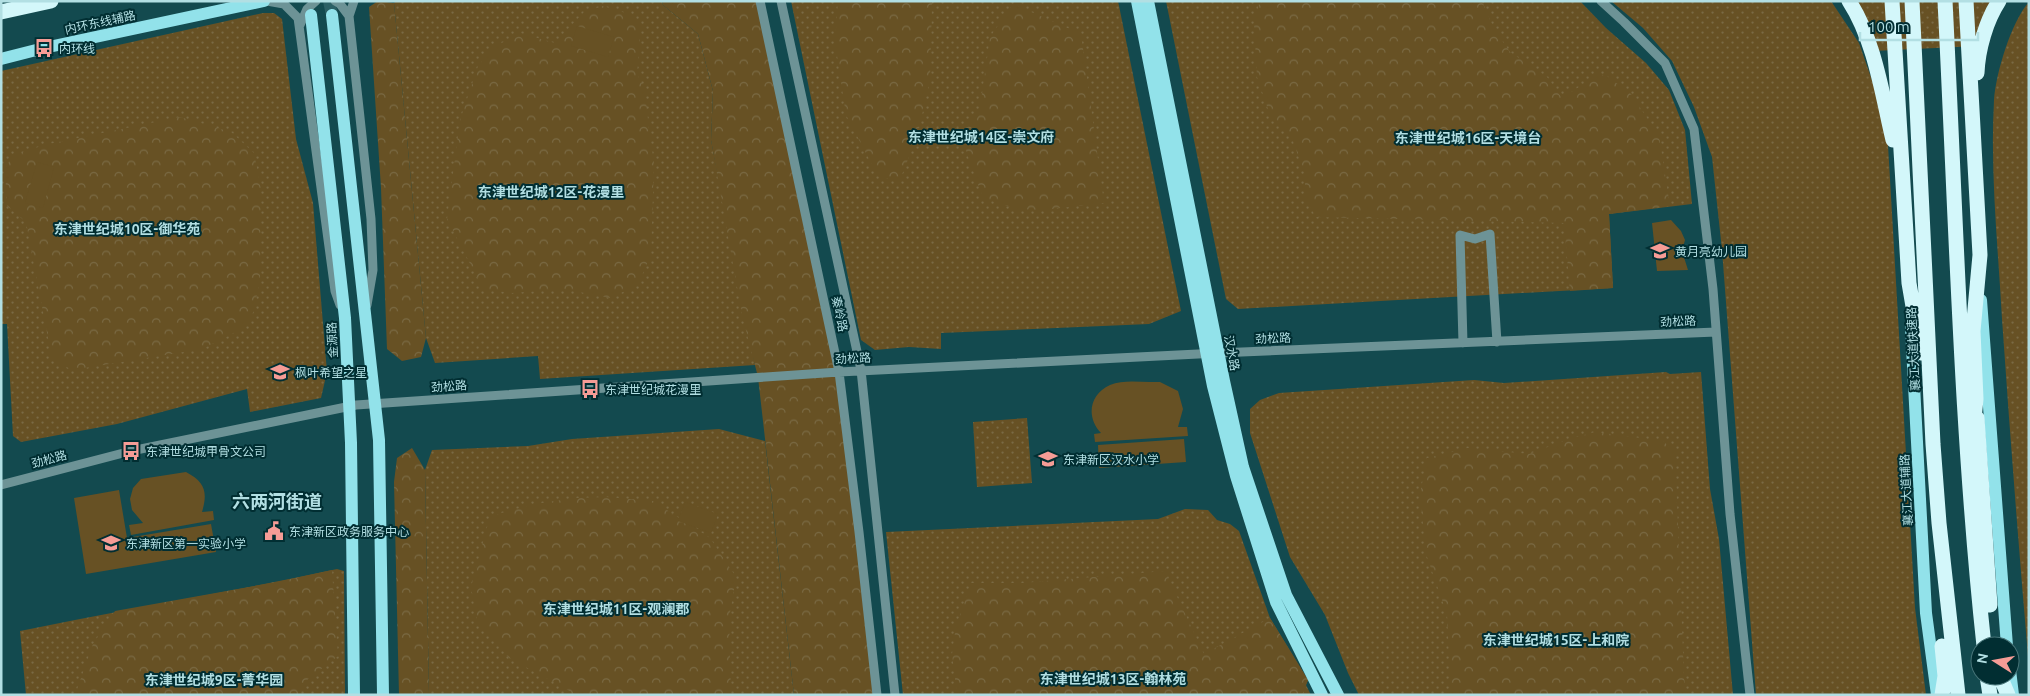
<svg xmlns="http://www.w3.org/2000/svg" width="2030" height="696" viewBox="0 0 2030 696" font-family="Ubuntu,'Noto Sans SC',sans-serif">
<defs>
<pattern id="grass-dots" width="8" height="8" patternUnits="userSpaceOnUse" patternTransform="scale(1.25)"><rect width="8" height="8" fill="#675124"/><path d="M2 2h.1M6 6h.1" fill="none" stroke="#7a6a44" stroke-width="1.8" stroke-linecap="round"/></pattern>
<pattern id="forest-crowns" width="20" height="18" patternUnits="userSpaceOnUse" patternTransform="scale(1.25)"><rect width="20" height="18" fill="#675124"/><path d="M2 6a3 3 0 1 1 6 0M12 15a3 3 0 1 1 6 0" fill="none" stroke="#7a6a44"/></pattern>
</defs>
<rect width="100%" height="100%" fill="#134a4f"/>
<!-- grass -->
<path fill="url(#grass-dots)" d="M396,1H662L663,5L698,34L713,91L711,140L755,365L540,379L538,356L435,363L426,338L394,3Z
M791,1H1118L1181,311L1149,324L941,333V349L909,347L875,350L861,340Z
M1166,1H1580L1606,28L1646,63L1669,90L1685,130L1692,204L1609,214L1613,288L1238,309L1226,299Z
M1611,1H1831L1859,43L1874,86L1888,145L1915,608L1926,695H1756L1722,250L1712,157L1694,107L1672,61L1643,28Z
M1856,1H1993L1977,46L1874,51Z
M2029,2V668C2019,552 2010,435 2002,319C1998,246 1990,173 1994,100C1996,73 2011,22 2029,2Z
M263,13H274L282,19L296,139L313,203L327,372L321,398L250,412L247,389L117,424L21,442L13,436L7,324H1V71Z
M1666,372L1670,374L1701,372L1710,489L1719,539L1733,695H1359L1348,673L1325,615L1290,557L1250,433V409L1260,400L1279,393L1474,380L1504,383Z
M1027,418L1032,483L977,487L973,422Z
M719,429L765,441L794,695H429L425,470L432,450L528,446L572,439Z
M1185,509L1208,510L1217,520L1230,524L1239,531L1270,618L1308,680L1306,685L1311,695H903L886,532L1158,519Z
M337,569L344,571L345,695H26L20,631C125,609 232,592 337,569Z"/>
<!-- forest -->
<path fill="url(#forest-crowns)" d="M378,1L394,3L426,338L421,357L402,361L387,349L381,188L369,7Z
M662,1H760L839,371L876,695H794L758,377L742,315L711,140L713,91L698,34L663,5Z
M838,1H932L930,80L917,137L899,182L878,176L846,115L835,42Z
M1264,1H1482L1494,29L1510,52L1547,77L1562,98L1599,74L1607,76L1631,94L1659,136L1670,206L1609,214L1613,288L1570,291L1564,223L1316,217L1305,198V175L1293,141L1269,112L1257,77L1254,23L1259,4Z
M1013,4L1081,34L1104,203L1043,210L1017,209L983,198L960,134L980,108L990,37Z
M603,6L629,14L641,26L637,74L645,89L649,130L654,163L651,254L638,285L610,298L564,289L512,293L483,289L447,219L460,120L478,66L494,47L520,33L555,43L584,12Z
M180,117L231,132L254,153L261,188L260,282L251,321L232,334L202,349L72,370L52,359L26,222L7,206L5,169L12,156L44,145Z
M1595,432L1663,441L1675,452L1684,678L1687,695H1451L1447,614L1426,554L1420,494L1427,458L1468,448L1529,454L1569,439Z
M412,448L425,470L429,695H399L394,482L397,458Z
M607,497L653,501L710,538L736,577L729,619L731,695H577L509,658L477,620L471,587L490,516L535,504L576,498Z
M332,570L338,656L307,680L299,695H75L93,644L115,611L277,582Z
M1165,571L1204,654L1270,618L1308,680L1302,695H957L952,654L956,626L971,583H1022Z"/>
<!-- garden -->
<path fill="#675124" d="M577,26L614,37L608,57L571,46Z
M37,162L54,167L43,208L25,203Z
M1671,220L1681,231L1685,240L1682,251L1688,270L1657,271L1652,223Z
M1150,382H1160L1178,391L1183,409L1178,427H1187L1188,436L1095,442L1094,434L1101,433C1086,417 1089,395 1110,385C1122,380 1137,382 1150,382Z
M1184,439L1186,462L1099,468L1098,445Z
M186,472C205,482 208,492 202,512L213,511L214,520L131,535L129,525L143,523L132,510L130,499L133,488L141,479Z
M119,490L127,538L211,524L216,552L86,574L74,498Z
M685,502L718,514L711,533L678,521Z"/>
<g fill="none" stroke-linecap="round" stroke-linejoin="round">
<!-- major-tunnel -->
<path stroke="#2b6065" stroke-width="12" stroke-dasharray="12 6" stroke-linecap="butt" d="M329,1L332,15"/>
<!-- minor -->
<path stroke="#6d9396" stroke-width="9" d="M267,1L284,4L298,18L335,291L340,305
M335,1L340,4L349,16
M354,1L349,16L371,219L373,270L367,305
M760,1L839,372L859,532L877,695
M781,1L861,370L895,695
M1601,1L1624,22L1665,63L1694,129L1713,289L1730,514L1750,695
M300,25L307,9L316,1
M1463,343L1460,235L1475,239L1490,234L1497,342
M1,485L131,451L356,405L839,372L1218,353L1716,332"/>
<!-- major -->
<path stroke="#92e2ea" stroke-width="12" d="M1137,1L1213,386L1236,476L1276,602L1322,695
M1148,1L1224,381L1243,467L1286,595L1338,695
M311,15L345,318L351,443L354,695
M332,15L379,440L383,695
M1,59L44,48L264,1
M1981,300L2007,646
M1911,328L1926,613L1937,695
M2010,670L2013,695"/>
<!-- highway -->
<path stroke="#d3f7fa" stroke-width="15" d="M1849,1C1875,41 1882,94 1893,140
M1892,1L1909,283L1921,353
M1912,1L1933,444L1939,523L1958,695
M1945,1C1956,216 1961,432 1984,646
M1966,1L1980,255L1973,331L1976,399L1973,429
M1,12L51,1
M1977,73C1978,49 1986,21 1999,1
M1977,418L1990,605
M1987,676L1990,695
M2000,676L2008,695
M1942,695L1945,676L1942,646"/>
</g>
<!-- icons -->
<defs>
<g id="bus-bare" transform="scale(1.5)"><path d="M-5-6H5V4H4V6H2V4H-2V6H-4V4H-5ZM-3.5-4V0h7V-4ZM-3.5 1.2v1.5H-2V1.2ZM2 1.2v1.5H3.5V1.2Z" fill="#f59c96" stroke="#012e32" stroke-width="2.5" paint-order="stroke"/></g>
<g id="school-bare" transform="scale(1.5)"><path d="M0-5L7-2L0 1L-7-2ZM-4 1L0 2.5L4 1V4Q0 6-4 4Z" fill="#f59c96" stroke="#012e32" stroke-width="2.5" paint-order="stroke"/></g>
<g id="civic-bare" transform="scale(1.5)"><path d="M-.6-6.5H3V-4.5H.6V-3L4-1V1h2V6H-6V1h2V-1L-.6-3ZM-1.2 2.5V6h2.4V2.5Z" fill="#f59c96" stroke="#012e32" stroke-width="2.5" paint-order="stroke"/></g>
</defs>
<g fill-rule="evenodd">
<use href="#bus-bare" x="44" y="48"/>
<use href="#school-bare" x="1660" y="251"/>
<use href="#school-bare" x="280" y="372"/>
<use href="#bus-bare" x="590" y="389"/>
<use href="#bus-bare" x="131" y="451"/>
<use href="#school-bare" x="1048" y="459"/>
<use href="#civic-bare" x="274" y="531"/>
<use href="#school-bare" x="111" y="543"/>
</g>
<g text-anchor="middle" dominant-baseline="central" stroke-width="4" stroke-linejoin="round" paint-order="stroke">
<!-- street labels -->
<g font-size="12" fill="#b2dfe3" stroke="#012e32">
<text transform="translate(100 22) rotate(-12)">内环东线辅路</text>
<text transform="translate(840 314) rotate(78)">秦岭路</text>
<text transform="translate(1678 321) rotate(-2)">劲松路</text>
<text transform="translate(1273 338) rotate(-2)">劲松路</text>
<text transform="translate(332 340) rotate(-93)">金源路</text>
<text transform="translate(1913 349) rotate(-93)">襄江大道快速路</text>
<text transform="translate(1232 353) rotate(79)">汉水路</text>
<text transform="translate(853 358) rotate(-3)">劲松路</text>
<text transform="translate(449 386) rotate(-4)">劲松路</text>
<text transform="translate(49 459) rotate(-15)">劲松路</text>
<text transform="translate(1906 490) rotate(-93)">襄江大道辅路</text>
</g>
<!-- poi labels -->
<g font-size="12" fill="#b2dfe3" stroke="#012e32" text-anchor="start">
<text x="59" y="48">内环线</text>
<text x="1675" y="251">黄月亮幼儿园</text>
<text x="295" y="372">枫叶希望之星</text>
<text x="605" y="389">东津世纪城花漫里</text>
<text x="146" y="451">东津世纪城甲骨文公司</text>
<text x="1063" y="459">东津新区汉水小学</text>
<text x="289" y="531">东津新区政务服务中心</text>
<text x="126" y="543">东津新区第一实验小学</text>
</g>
<!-- neighbourhood labels -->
<g font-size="14" font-weight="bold" fill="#b2dfe3" stroke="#012e32">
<text x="981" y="137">东津世纪城14区-崇文府</text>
<text x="1468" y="138">东津世纪城16区-天境台</text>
<text x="551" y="192">东津世纪城12区-花漫里</text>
<text x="127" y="229">东津世纪城10区-御华苑</text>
<text x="616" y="609">东津世纪城11区-观澜郡</text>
<text x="1556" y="640">东津世纪城15区-上和院</text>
<text x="1113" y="679">东津世纪城13区-翰林苑</text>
<text x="214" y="680">东津世纪城9区-菁华园</text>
</g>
<!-- district labels -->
<g font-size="18" font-weight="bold" fill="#b2dfe3" stroke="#012e32">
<text x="277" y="501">六两河街道</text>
</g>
</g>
<!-- border -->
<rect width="2030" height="696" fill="none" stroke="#b2dfe3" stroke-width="5"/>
<!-- north arrow -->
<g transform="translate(1995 661) rotate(281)"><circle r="24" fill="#012e32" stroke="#487579"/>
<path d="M0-4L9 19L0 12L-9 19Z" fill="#f59c96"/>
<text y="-8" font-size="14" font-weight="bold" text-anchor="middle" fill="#b2dfe3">N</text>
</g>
<!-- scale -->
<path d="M1860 32v8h118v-8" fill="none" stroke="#b2dfe3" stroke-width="2.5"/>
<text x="1868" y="32" font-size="15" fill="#b2dfe3" stroke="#012e32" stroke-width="4" paint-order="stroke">100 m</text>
</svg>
